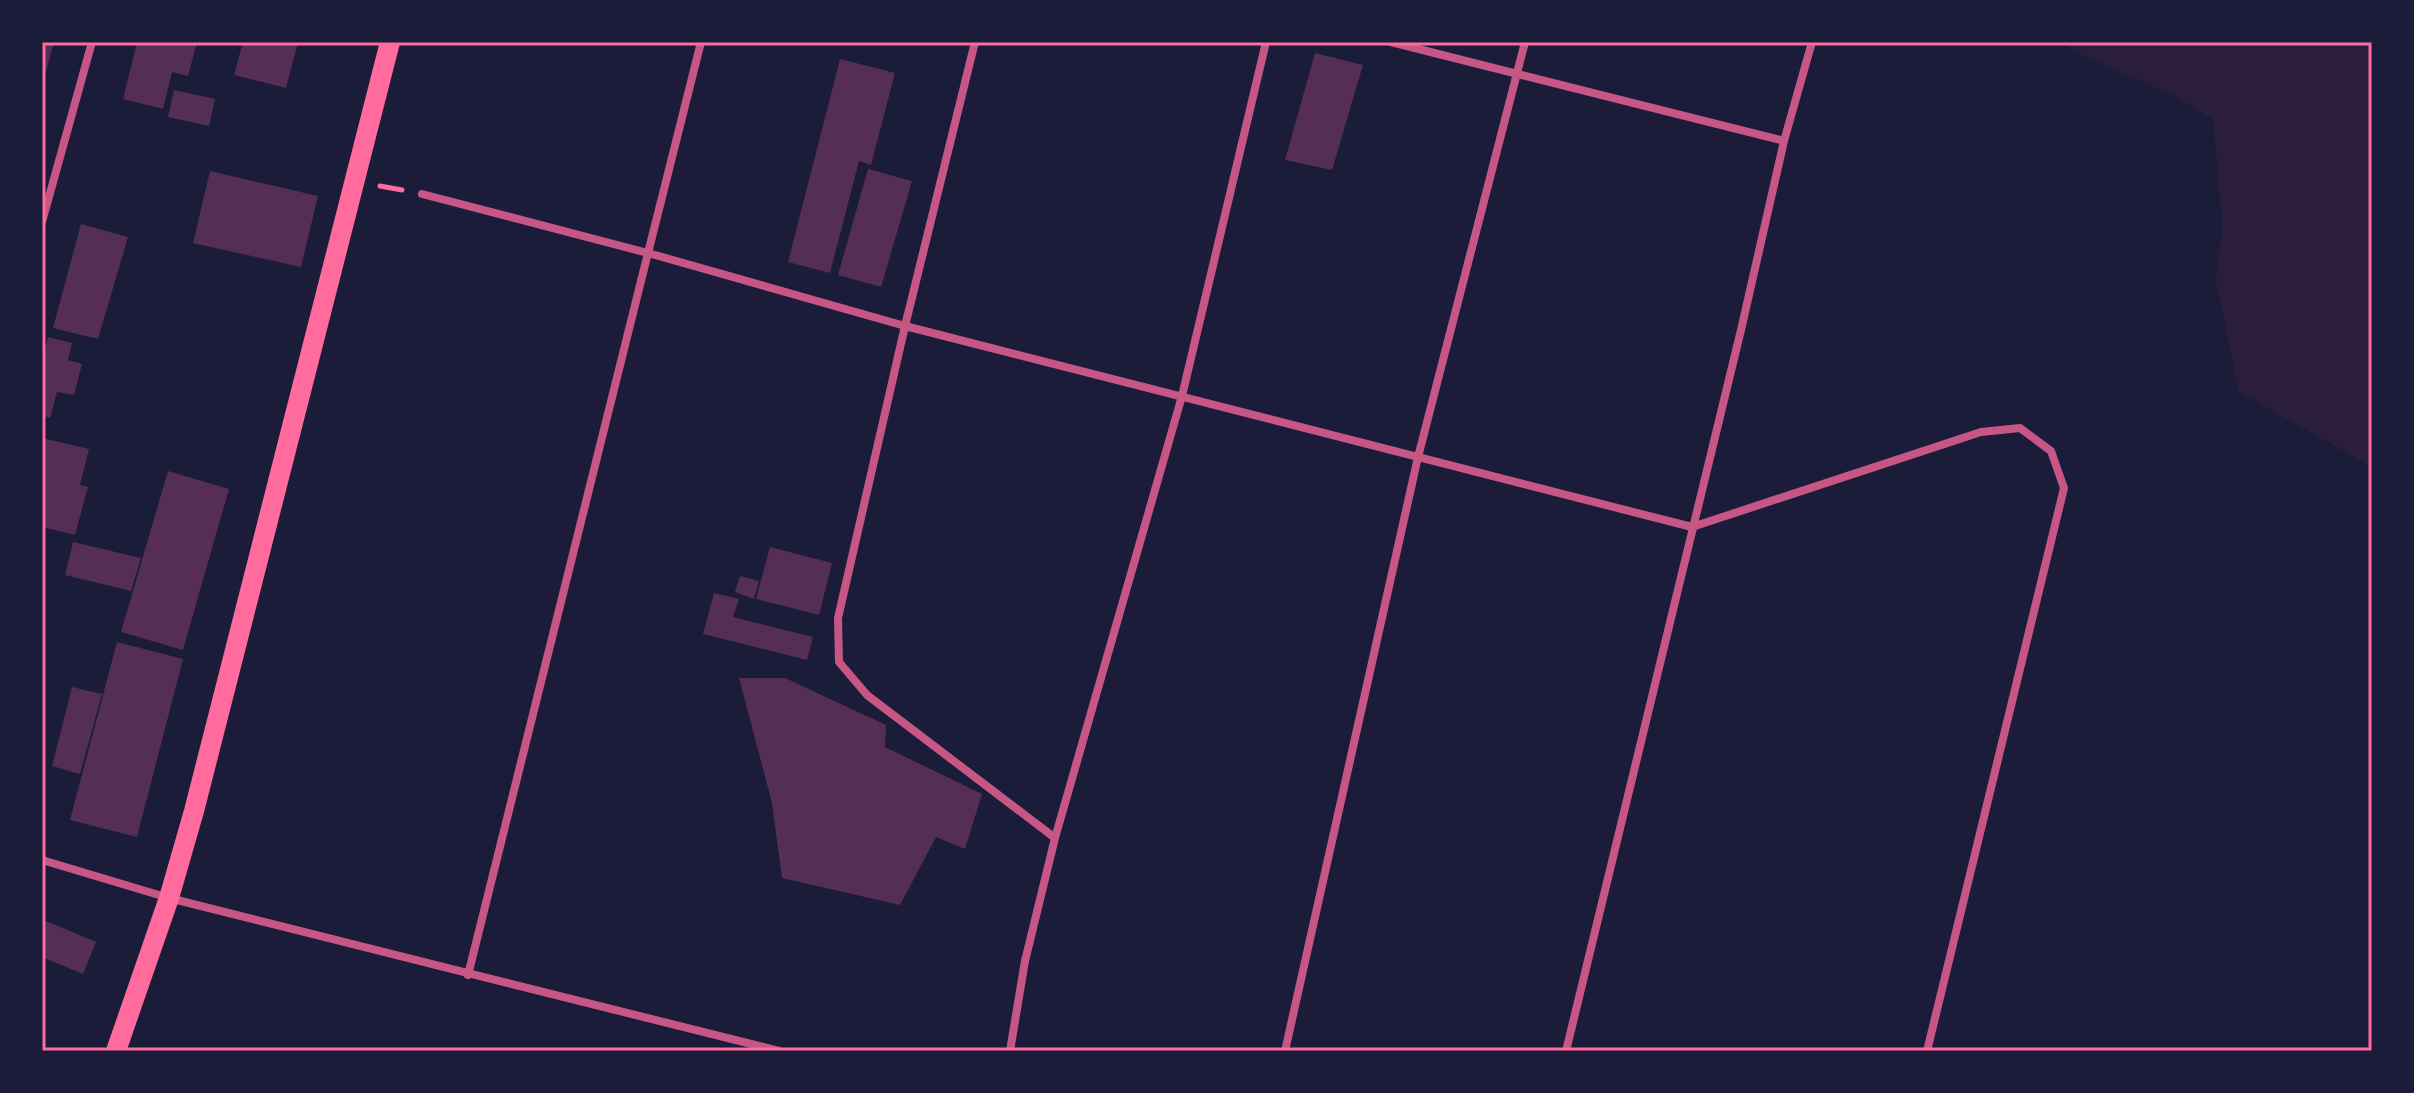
<svg xmlns="http://www.w3.org/2000/svg" width="2414" height="1093" viewBox="0 0 2414 1093" font-family="'DM Sans',sans-serif">
<rect width="100%" height="100%" fill="#1b1b3a"/>
<!-- green -->
<path fill="#2a1e3b" d="M2068,42H2372V467L2239,392L2216,282L2222,224L2213,119L2173,95L2069,49Z"/>
<!-- building -->
<path fill="#542f53" d="M42,42H54L43,83H42Z
M137,42H197L188,76L172,72L163,109L123,99Z
M243,42H298L286,88L234,75Z
M1315,53L1363,65L1332,170L1285,160Z
M840,59L895,73L871,165L859,161L830,273L788,262Z
M174,90L215,99L209,126L168,117Z
M868,169L912,181L881,287L838,275Z
M210,171L318,196L301,267L193,243Z
M81,224L128,237L98,339L53,328Z
M48,337L72,343L68,360L82,364L74,395L57,392L50,418L42,415V361Z
M42,438L89,449L80,485L88,487L75,535L42,527Z
M168,471L229,489L183,650L121,632Z
M73,542L141,558L131,591L65,575Z
M770,547L832,563L819,615L756,599Z
M740,576L759,581L754,599L735,592Z
M714,593L739,599L733,617L813,637L807,660L703,634Z
M117,642L183,659L137,837L70,820Z
M739,678H785L886,725L885,747L982,794L965,849L936,837L900,905L782,878L772,803Z
M72,687L102,694L80,774L52,766Z
M46,921L96,942L83,974L42,957V929Z"/>
<g fill="none" stroke-linecap="round" stroke-linejoin="round">
<!-- path -->
<path stroke="#ff6b9d" stroke-width="5" d="M380,186L402,190"/>
<!-- minor -->
<path stroke="#c65784" stroke-width="8" d="M701,42L648,253L905,326L1692,527L1981,432L2020,428L2051,451L2064,488L1927,1051
M975,42L905,326L838,618L839,662L867,695L1055,838
M1391,42L1784,141
M422,194L648,253L468,975
M42,222L92,42
M42,860L169,898L779,1051
M1010,1051L1025,961L1055,838L1182,396L1266,42
M1285,1051L1418,457L1525,42
M1566,1051L1741,330L1784,141L1812,42"/>
<!-- primary -->
<path stroke="#ff6b9d" stroke-width="20" d="M116,1051L169,898L194,811L390,42"/>
</g>
<!-- border -->
<rect width="2414" height="1093" fill="none" stroke="#1b1b3a" stroke-width="88"/>
<rect x="44" y="44" width="2326" height="1005" fill="none" stroke="#ff6b9d" stroke-width="3"/>
</svg>
